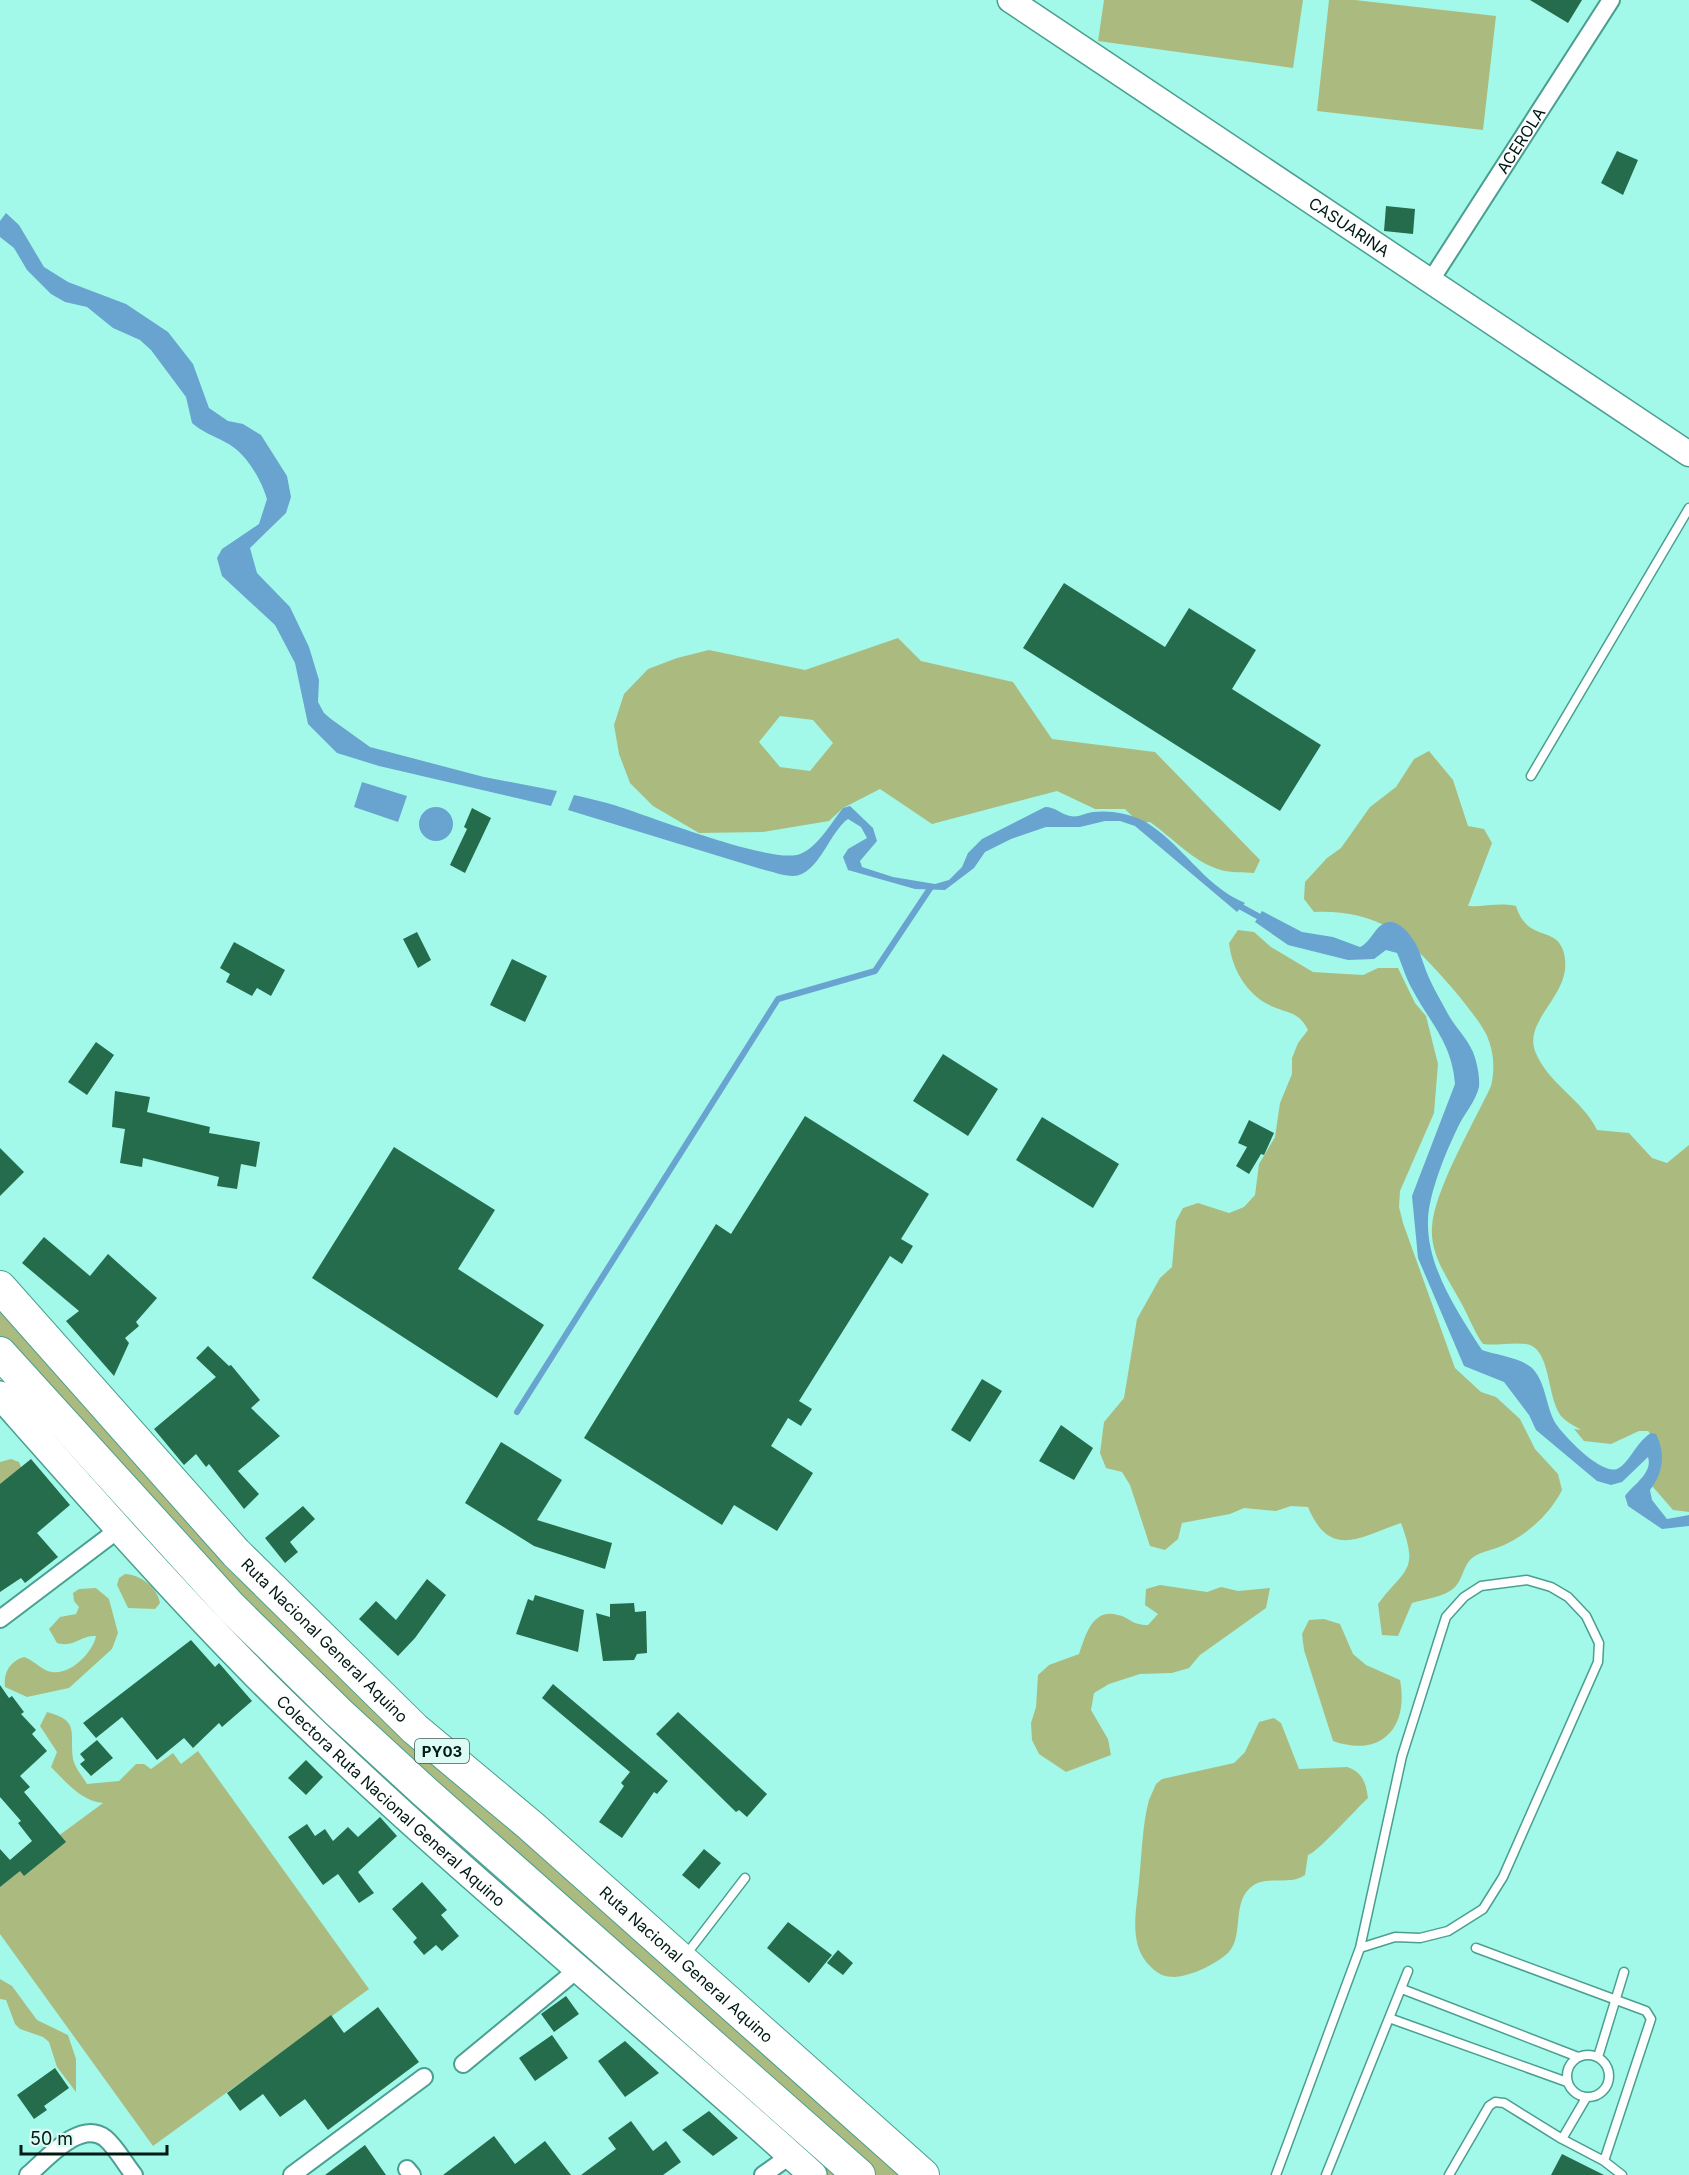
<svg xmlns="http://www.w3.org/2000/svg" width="1689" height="2175" viewBox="0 0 1689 2175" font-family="Inter,sans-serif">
<rect width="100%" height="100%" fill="#a3f9e9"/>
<!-- green -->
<path fill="#abbb80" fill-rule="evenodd" d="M1104,0H1303L1293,68L1098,41Z
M1329,0H1355L1496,16L1483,130L1317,111Z
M898,638L921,661L1013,682L1052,739L1155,752L1260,860L1254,873C1243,872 1231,873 1221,870C1193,862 1173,838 1150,822L1139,823L1125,809H1095L1057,791L932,824L880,789L843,808L829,821L763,832L699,833L653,806L630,783L619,754L614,725L624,694L648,669L677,658L709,650L805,670ZM780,716L813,720L833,743L810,771L780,767L759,742Z
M1429,751L1453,780L1468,826L1484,829L1492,843L1468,906C1485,907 1499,902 1516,906C1527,942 1555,926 1563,950C1577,993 1523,1017 1535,1051C1547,1083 1583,1100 1597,1130L1629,1133L1652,1158L1667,1163L1689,1145V1512L1673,1510L1646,1479L1653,1462V1437L1648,1431H1639L1611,1444L1584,1441L1574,1429L1581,1430C1575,1426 1566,1422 1562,1417C1546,1398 1552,1348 1526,1344C1512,1342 1497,1346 1483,1344C1473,1330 1468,1314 1459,1299C1447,1277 1430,1254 1432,1227C1434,1190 1475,1121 1491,1086C1495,1069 1494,1052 1487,1036C1477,1013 1415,943 1393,930C1367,915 1343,911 1314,912L1304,899L1305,882L1327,858L1341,848L1370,807L1396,787L1414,759Z
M1238,930L1254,932L1271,947L1313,972L1363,975L1378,968H1398L1415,1003L1426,1016L1438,1064L1434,1113L1400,1191L1399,1207L1403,1223L1455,1368L1481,1392L1496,1397L1520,1419L1535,1449L1558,1474L1562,1490C1550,1514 1527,1535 1502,1546C1493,1550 1483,1551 1475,1556C1463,1563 1464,1578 1455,1587C1445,1597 1425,1599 1412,1603L1398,1636L1382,1635L1378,1604C1406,1567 1419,1572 1401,1523C1360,1537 1330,1560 1308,1507L1291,1506L1276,1511L1244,1508L1230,1514L1182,1523L1178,1539L1165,1550L1150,1546L1130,1485L1122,1472L1106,1468L1100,1453L1104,1422L1124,1398L1137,1319L1160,1278L1172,1267L1176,1221L1183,1208L1198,1203L1229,1213L1244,1207L1255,1195L1259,1164L1275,1137L1280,1103L1292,1074V1058L1298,1043L1308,1030C1298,1011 1289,1014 1271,1006C1246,994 1232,969 1229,943Z
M0,1309L99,1418L904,2175H875L379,1735L240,1603L0,1337Z
M11,1459L19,1462L24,1474L0,1493V1462Z
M125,1574C140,1574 158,1588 160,1603L155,1609L128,1608L117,1585L119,1578Z
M1160,1585L1207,1592L1221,1587L1238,1591L1270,1588L1266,1608L1200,1655L1189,1668L1172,1673L1140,1674L1109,1684L1094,1693L1091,1710L1108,1739L1111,1755L1066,1772L1039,1754L1032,1740L1031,1723L1036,1707L1038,1675L1049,1665L1079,1654C1086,1635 1092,1608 1118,1615C1131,1618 1131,1625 1148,1625L1158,1614L1145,1605L1146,1589Z
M96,1588L109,1599L118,1633L112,1649L69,1688L27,1697L5,1687C3,1673 10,1661 24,1657C34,1660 42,1671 52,1672C71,1675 93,1652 96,1636C81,1635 74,1648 57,1643L49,1629L60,1617L76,1614L79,1607L74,1601L73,1593L79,1589Z
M1324,1619L1340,1624L1353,1654L1366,1665L1400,1680C1409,1728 1381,1758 1333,1741L1304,1650L1302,1634L1309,1620Z
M47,1712C81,1721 69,1733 73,1759C75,1768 83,1777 87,1784L119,1781L136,1764H144L151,1769L173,1753L181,1764L198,1751L369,1989L153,2146L0,1934V1879L103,1803C81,1801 66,1782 51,1767L57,1752L40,1726Z
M1274,1718L1281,1723L1299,1769L1347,1767C1362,1772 1366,1782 1368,1798C1356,1809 1318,1852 1308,1855L1305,1875C1288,1887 1265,1873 1249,1889C1232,1906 1244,1937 1228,1953C1214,1965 1194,1975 1175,1977C1164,1977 1158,1974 1151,1967C1127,1945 1137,1909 1139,1881C1142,1854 1142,1826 1149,1800L1156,1784L1162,1779L1234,1763L1245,1752L1259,1722Z
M0,1979L12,1986L37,2020L68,2035L76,2059V2092L57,2067L49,2042L43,2037L20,2029L15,2024L6,2000L0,1999Z
M679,2039L702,2055L836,2175H827Z"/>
<!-- water -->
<path fill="#68a4cf" d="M6,213L19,225L44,267L68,282L126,304L168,332L193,364L209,408L228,421L243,424L261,435L287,476L291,497L286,513L250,548L257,573L290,607L309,647L319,680L318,702L324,713L331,719L370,747L484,777L557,791L551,806L379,766L337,753L308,724L295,663L275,625L222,576L217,558L222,549L259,524L267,499C261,479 245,451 225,442C212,435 204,433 192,423L186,397L151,350L140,340L113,328L87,307L65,302L51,294L27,270L14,248L0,237V221Z
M362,782L407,796L398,822L354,807Z
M574,795C587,798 601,801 614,805C647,815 773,865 800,854C818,847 831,823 843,808L850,806L873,828L877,841L860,861L862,867L893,877L935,884L949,880L962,867L968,853L982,839L1045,807C1056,807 1060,814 1070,816C1078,818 1085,813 1093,812C1108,810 1128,813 1142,820C1182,842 1202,885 1245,903L1237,912L1135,826L1120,821H1105L1080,827H1046L1011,839L985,852L974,868L945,890L915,889L848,870L843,857L848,849L867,838L861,827L848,819C830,831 818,876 793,876C783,876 771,871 761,869L568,810Z
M419 824a17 17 0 1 1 34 0a17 17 0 1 1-34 0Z
M1262,911L1302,932L1333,937L1360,947C1372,942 1376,922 1390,922C1398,922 1407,930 1411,937C1419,947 1420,954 1424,965C1429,981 1440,999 1448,1014C1455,1027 1467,1038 1473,1052C1477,1062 1480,1077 1479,1087C1476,1100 1466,1112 1460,1123C1447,1149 1428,1194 1428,1222C1427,1267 1458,1313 1482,1350C1496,1355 1523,1358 1533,1369C1546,1383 1546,1408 1556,1424C1564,1436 1601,1475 1617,1469C1629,1464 1636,1442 1651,1433L1656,1434C1666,1454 1663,1473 1650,1490L1652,1500L1667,1519L1689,1515V1526L1662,1529L1628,1506L1625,1496C1634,1484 1653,1473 1648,1457L1622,1482L1611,1485L1597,1481L1536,1430L1529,1415L1504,1382L1464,1366L1418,1258L1412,1196L1455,1084C1452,1042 1429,1022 1411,987C1405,976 1402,964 1397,953L1386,950L1374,959L1348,960L1288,945L1255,922Z"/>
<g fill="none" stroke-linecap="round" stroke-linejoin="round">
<!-- stream -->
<path stroke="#68a4cf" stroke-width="6" d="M1234,903L1265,920
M517,1412L778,999L875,971L931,887"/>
</g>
<!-- building -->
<path fill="#246c4c" d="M1530,0H1582L1568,23Z
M1617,151L1638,160L1623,195L1601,183Z
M1386,206L1415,209L1413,234L1384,231Z
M1064,583L1165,647L1189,608L1256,650L1232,689L1321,745L1280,811L1023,648Z
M472,808L491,818L465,873L450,865L467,829L464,827Z
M417,932L431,960L418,968L403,939Z
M234,942L285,970L271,996L257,988L252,996L226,982L230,974L220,968Z
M512,959L547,976L525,1022L490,1005Z
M96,1042L114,1055L87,1095L68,1082Z
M943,1054L998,1089L968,1136L913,1101Z
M115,1091L150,1097L147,1112L210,1127L209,1133L260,1142L256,1167L241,1164L237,1189L217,1186L219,1177L143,1158L142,1167L120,1163L125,1129L112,1127Z
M805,1116L929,1194L901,1239L913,1246L902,1264L890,1256L799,1401L812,1409L801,1426L788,1418L771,1446L813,1473L777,1531L734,1505L722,1525L584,1438L716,1224L731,1234Z
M1042,1117L1119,1164L1093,1208L1016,1160Z
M1249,1120L1274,1133L1264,1155L1261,1154L1249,1174L1236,1166L1247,1147L1238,1143Z
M394,1147L495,1210L458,1269L544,1325L497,1398L312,1278Z
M0,1148L24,1172L0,1196Z
M44,1237L90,1276L108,1254L157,1298L136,1322L139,1326L125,1338L129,1343L114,1376L66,1321L79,1311L22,1263Z
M208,1346L229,1366L231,1365L260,1400L251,1408L280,1436L238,1471L259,1494L244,1509L209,1464L206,1467L196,1454L184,1465L154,1429L216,1377L196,1358Z
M982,1379L1002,1391L970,1442L951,1430Z
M1061,1425L1093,1448L1074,1480L1039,1461Z
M501,1442L562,1480L537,1520L612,1543L605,1569L534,1546L465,1503Z
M31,1459L70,1505L37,1533L58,1557L25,1583L21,1578L0,1592V1484Z
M303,1506L315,1519L290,1542L298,1552L285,1563L265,1538Z
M427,1579L446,1595L415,1638L398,1656L359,1619L376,1601L396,1620Z
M535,1595L584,1610L578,1652L516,1634L528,1599L533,1601Z
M634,1603L635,1612L646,1611L647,1653L637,1654L634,1660L603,1661L596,1613L610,1617V1604Z
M191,1640L215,1667L219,1663L252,1701L222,1727L219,1723L193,1748L184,1738L157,1760L122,1717L96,1738L83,1723Z
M553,1684L668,1781L657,1794L654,1792L622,1838L599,1822L624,1786L621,1783L630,1772L542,1698Z
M0,1685L9,1698L12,1696L24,1712L21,1714L36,1730L32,1734L47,1751L20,1776L30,1787L24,1792L66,1842L24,1876L20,1871L0,1887V1849L10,1860L32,1841L18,1823L21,1821L0,1797Z
M678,1712L767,1794L747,1817L739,1810L736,1812L656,1734Z
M97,1740L113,1758L91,1776L80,1764L85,1760L80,1754Z
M306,1760L323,1777L306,1795L288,1778Z
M380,1817L397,1836L358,1872L374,1893L359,1903L338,1874L323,1885L288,1837L307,1824L315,1836L325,1829L333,1841L348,1827L358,1837Z
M704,1849L721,1863L699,1889L682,1875Z
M422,1882L447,1910L441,1915L459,1936L442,1951L436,1945L424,1955L413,1942L417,1938L392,1909Z
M788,1922L832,1955L809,1983L767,1948Z
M838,1950L853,1963L843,1975L827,1963Z
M566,1996L579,2014L554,2032L541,2014Z
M378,2007L419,2062L328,2130L305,2099L280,2117L263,2094L240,2111L227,2093L331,2015L344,2033Z
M552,2035L568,2058L535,2081L519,2058Z
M625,2041L659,2073L625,2097L598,2061Z
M55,2068L69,2088L44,2106L47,2110L34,2119L17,2095Z
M709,2111L738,2138L713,2156L682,2130Z
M631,2121L653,2151L666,2141L681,2162L663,2175H581L616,2149L608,2138Z
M494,2136L515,2164L545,2141L571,2175H443Z
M365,2145L386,2175H325Z
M1562,2154L1604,2175H1551Z"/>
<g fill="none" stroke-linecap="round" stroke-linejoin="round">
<!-- lane casing -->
<g stroke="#499f90" stroke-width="11">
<path id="lane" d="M1531,776L1689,508
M1476,1948L1646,2011L1651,2019L1604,2161L1622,2175
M685,1956L745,1878
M1402,1989L1578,2057
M1389,2018L1567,2082
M1567 2076a21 21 0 1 1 42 0a21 21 0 1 1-42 0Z
M1598,2057L1624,1972
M1562,2139L1586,2098
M1276,2175L1360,1948L1402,1756L1446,1617L1464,1597L1481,1586L1527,1580L1551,1587L1568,1597L1586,1616L1599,1643L1598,1662L1503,1877L1483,1909L1448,1931L1420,1938L1395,1937L1360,1948
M1326,2175L1408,1971
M1449,2175L1489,2106L1495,2102L1504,2103L1562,2139L1604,2161"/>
</g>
<!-- street casing -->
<g stroke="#499f90" stroke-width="20">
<g id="street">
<path id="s1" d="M1431,280L1611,0"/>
<path d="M0,1619L119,1529"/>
<path d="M463,2064L578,1969"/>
<path d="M407,2169L412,2175"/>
<path d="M28,2175C46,2160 80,2119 105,2138C116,2147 125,2164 134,2175"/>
<path d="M292,2175L424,2077"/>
<path d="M763,2175L791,2155"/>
</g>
</g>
<!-- secondary casing -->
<g stroke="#499f90" stroke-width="27">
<g id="secondary">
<path id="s2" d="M1010,0L1689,454"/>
</g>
</g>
<!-- primary casing -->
<g stroke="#499f90" stroke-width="30">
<g id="primary">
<path id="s3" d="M0,1395C85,1491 170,1588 260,1679C436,1854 630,2009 813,2175"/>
</g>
</g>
<!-- highway casing -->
<g stroke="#499f90" stroke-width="34">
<g id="highway">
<path id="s4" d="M0,1287L236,1553L415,1729L531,1826L923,2175"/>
<path d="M0,1353L231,1607L338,1712L425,1792L859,2175"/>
</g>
</g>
<!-- lane -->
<use href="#lane" stroke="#fff" stroke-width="8"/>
<!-- street -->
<use href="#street" stroke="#fff" stroke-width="16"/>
<!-- secondary -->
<use href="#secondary" stroke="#fff" stroke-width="24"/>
<!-- primary -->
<use href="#primary" stroke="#fff" stroke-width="27"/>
<!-- highway -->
<use href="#highway" stroke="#fff" stroke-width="32"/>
</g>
<g text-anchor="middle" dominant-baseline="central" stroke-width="6" stroke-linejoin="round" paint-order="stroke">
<!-- shield labels -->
<rect fill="#dbfbf4" stroke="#425d58" stroke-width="1.5" x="415" y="1739" width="54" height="24" rx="4.5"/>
<g font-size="15" font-weight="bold" fill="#001915">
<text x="442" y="1751">PY03</text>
</g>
<!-- street labels -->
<g font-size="16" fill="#001915" stroke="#dbfbf4">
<text stroke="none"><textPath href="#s1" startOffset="166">ACEROLA</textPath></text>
<text stroke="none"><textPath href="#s2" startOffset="408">CASUARINA</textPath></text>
<text stroke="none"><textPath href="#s4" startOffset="480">Ruta Nacional General Aquino</textPath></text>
<text stroke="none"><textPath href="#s3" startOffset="564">Colectora Ruta Nacional General Aquino</textPath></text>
<text stroke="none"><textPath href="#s4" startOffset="966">Ruta Nacional General Aquino</textPath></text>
</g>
</g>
<!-- scale -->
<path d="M21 2145v9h146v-9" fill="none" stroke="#001915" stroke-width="3"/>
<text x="30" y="2145" font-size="18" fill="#001915" stroke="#dbfbf4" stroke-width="4.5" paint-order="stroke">50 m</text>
</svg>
